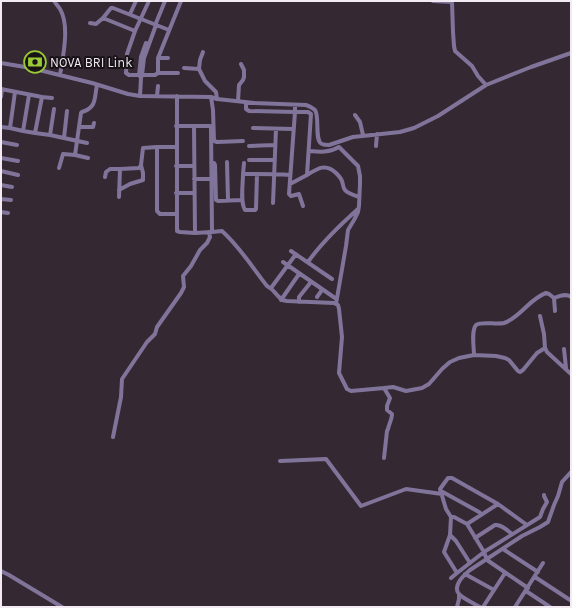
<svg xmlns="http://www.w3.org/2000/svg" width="572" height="608" viewBox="0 0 572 608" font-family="Karla,sans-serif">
<rect width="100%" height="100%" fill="#342832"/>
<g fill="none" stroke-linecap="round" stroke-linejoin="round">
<!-- minor -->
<path stroke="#81749a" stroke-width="4" d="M54,1C56,4 58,6 60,9C70,26 63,56 60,75
M149,1L135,31L127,54L126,73L129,75H155L158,73
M433,1L452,2L453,32L454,46L455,51L472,66L478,76L486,85
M130,14L136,1
M103,18L111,8H113L169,30
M90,23L96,24L103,18L135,31
M158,58H168
M1,63L31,68L92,83L128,94L140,96L211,97L217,99L254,103L306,105C309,106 312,107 315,110C320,117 314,141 322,144C324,145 327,145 329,145L353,137L400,132L414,128L438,116L486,85L531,67L571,53
M184,68L199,69L205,81L216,92L217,99
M199,69L200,60L203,52
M178,73H158V58L181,1
M141,78L142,75L144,58L156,25V23L165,1
M1,89L42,97L35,133L23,131L29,95
M15,92L10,128L23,131
M140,96L141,78L139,75L141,57L146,43
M157,96L158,86
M1,97L2,89
M42,97L52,98
M211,97L213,110L214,141L217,142L243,141
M238,101L239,85L243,80L244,77V70L241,64
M246,102V109L249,111L295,112L289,194L291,196L299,194L303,206
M355,115L360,122L363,135
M176,126H194L195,233L180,232L177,231V96
M194,126H210L211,128L212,232L195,233
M1,127L10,128
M80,127H93L94,123
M253,128L293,129
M35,133L50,135L54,109
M50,135L87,143
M64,138L67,111
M1,142L17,145
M249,146L275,145
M376,146L377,134
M157,147H176
M309,151C320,152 329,153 339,147L358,166L360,176V184L359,206L358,212L354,220L348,230L346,246L336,304
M75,155L88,158
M1,158L18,161
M249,160H275
M227,162L228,200
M211,163H214L215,165L216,200L218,201L242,200
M176,166H194
M59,168L63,154L75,155L81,113L82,112C97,107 94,99 97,85
M1,171L18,175
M243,174L244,163
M257,174L256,209L255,210H245C240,202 243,184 243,174C259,174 275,174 290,175
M307,175C318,168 326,163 336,173C338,175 341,178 342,181C343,184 343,188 345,190C348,194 355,195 359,197
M105,177L106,172L110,169H120
M194,179H211
M290,184L307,175L311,114L308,112H295V105
M1,185L12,187
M119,190L130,184L143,180V173L141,165
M176,193H194
M119,197L120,169L139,168L141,165L143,148L157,147V211L160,214H177
M1,199L11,200
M273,203L276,129
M1,212L8,213
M212,232L222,231C240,247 252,267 267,286C277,291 277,300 287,301L334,303L338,305L339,309L342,337L339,373L347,389L351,391L384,388L390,398L387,406V410L392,414C392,419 389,424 388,429L387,431L384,458
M291,251L332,279
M283,262L335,298
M308,262C322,242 340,225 358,209
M271,288L296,254
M317,297L322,290
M554,298L555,311
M281,300L299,274
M299,302V297L311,282
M540,316L544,334L545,348
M564,349L566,368
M474,355C474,348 471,331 476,325C481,321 497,325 504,323C521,317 529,299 546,293L549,294L554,298C559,296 566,293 571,297
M384,388L393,387L406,391L422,388L429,384L442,369L450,362L459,358L474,355L496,356L505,358L509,360L518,371L520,372L523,370L537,353L545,348L547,352L571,374
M113,437L121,397L122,379L147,342L155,334L157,327L181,293L184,287L183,276L191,266L200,250L207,243L210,237L209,232
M280,461L326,459L361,506L406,489L442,494
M441,491L479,512L481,514
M451,517H454L467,524L484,552L487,560L528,588
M467,524L498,504
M527,525L498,504L452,478H448L440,489L446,509L451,517L450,535L444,552L457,573L484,552L540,517L543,509L547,502L544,496V495
M450,535L456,541L470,563
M475,538L495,525C501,524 507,530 512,534
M503,549L538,572
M1,571L9,575L62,607
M465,574L494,590
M535,577L570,600
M451,578L457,573
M526,591L550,607
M457,607L459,599V594
M480,607C475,604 462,598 459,594C452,586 464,575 470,570L522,536L540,527L548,522L554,505L558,496L562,482L571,472
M483,607L505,573
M515,607L543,563"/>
</g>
<!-- icons -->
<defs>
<g id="bank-ring" transform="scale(1.15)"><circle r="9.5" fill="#181317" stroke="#9acb34" stroke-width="1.5"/><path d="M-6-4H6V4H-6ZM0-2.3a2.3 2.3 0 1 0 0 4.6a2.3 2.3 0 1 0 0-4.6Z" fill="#9acb34"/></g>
</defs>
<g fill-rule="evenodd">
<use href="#bank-ring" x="35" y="62"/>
</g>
<g text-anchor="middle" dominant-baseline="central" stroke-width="4" stroke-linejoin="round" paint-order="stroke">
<!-- poi labels -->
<g font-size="13" fill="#f3ebf2" stroke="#181317" text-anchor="start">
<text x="50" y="62">NOVA BRI Link</text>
</g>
</g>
<!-- border -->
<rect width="572" height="608" fill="none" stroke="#f3ebf2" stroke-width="4"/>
</svg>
